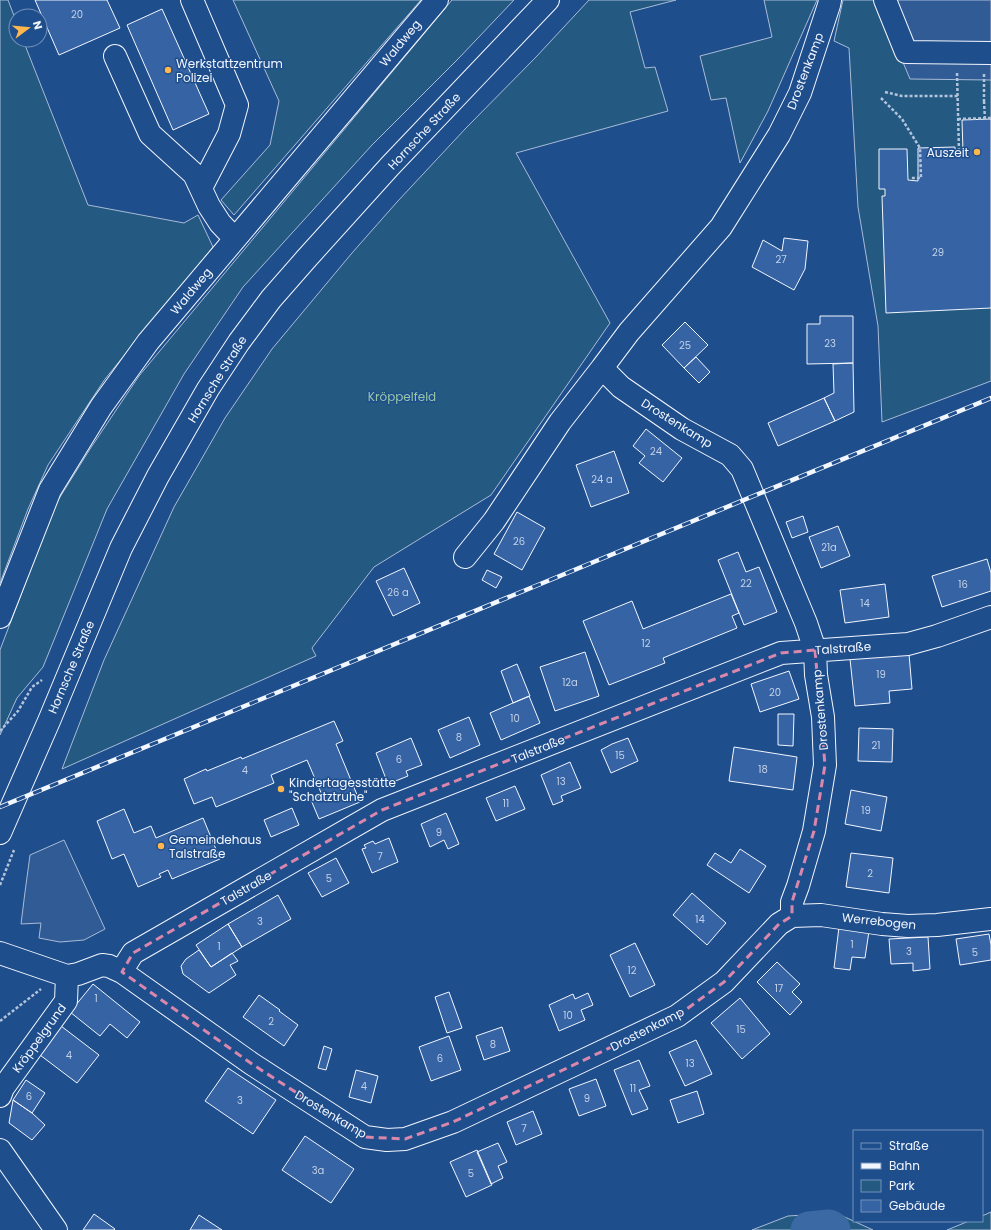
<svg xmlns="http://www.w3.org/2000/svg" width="991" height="1230" viewBox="0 0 991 1230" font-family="Poppins,sans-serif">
<rect width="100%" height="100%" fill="#1f4e8c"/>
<!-- green -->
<path fill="#245a82" stroke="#a8bbd7" d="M0,0H8L16,21V40H23L88,205L184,223L198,215L213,247L105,379L48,465L28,509L0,583Z
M233,0H421L234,215L221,200L270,145L279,101Z
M452,0H514L458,59L372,145L243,287L184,374L107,509L43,667L17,698L0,735V650L55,505L90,449L139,376Z
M589,0H676L630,12L645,68L655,67L668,111L516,153L610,323L491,495L374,567L312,648L316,656L62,769L104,660L174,507L225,418L272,349L352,253L397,202L466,128L536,57Z
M764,0H817L768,111L740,163L726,98L711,100L700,56L772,37Z
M843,0H991V381L882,422L878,326L858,207L849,48L834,41Z
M991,1212V1230H947L969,1221H982V1216Z
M836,1213L873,1230H752L788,1216Z"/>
<!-- parking -->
<path fill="#305b95" stroke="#a8bbd7" d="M877,0H991V80L910,79Z
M64,840L105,929L84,940L60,942L39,938L41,923L21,924L25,892L30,855Z"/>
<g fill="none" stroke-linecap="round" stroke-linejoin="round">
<!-- river -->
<path stroke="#3b69a3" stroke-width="37" d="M809,1230L829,1228L832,1230"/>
</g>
<!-- building -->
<path fill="#3563a3" stroke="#f2f6ff" d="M35,0H107L120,28L59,55Z
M162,9L209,114L173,130L127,25Z
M991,119V308L886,313L882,196H885V189H879V149H907L908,180L918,181V148L955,147V152H963L962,120Z
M784,238L808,241L805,269L794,290L752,267L763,240L782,251Z
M820,316H853V363L807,364V324H820Z
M685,322L708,345L684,368L662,345Z
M696,357L710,372L699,383L684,368Z
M853,363L854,412L835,421L824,398L834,393L833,364Z
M824,398L835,421L778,446L768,423Z
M646,429L682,458L663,482L639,463L645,456L633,446Z
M614,451L629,493L591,507L576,465Z
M517,512L545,528L522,570L494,554Z
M803,516L808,532L792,538L786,522Z
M838,526L850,556L821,568L809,537Z
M738,552L746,572L759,567L777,612L744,625L718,560Z
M987,559L991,573V591L942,607L932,576Z
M404,568L420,603L393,616L376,581Z
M487,570L502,577L496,588L482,580Z
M885,584L889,617L845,623L840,590Z
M731,594L739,613L732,616L737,628L663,658L665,663L609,685L583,621L632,601L643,629Z
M585,652L599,696L555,711L540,667Z
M909,654L912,689L889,691L890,703L855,706L850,659Z
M517,664L530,696L513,703L501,671Z
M789,671L799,699L760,712L751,684Z
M529,696L540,723L501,740L490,713Z
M778,714H794L793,746L778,745Z
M469,717L480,745L450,758L438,730Z
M334,721L343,741L336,744L360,802L319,819L311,800L322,795L307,760L271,775L274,783L216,807L212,797L194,804L184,779L206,769L207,771L241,757L242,759Z
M859,728L893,729L892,762L858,761Z
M411,738L422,765L406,771L408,776L388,784L376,753Z
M628,738L638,761L611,773L601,750L612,744Z
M734,747L797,757L793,790L729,781Z
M570,762L581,788L561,796L563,801L553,805L541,775Z
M515,786L525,809L496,821L486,798Z
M851,790L887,797L881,831L845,824Z
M292,808L299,825L271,837L264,820Z
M124,809L134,833L151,826L156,838L203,818L220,859L172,879L168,870L159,874L161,877L138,887L124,854L112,859L97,821Z
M446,813L459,844L448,849L444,840L430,847L421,824Z
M389,838L398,862L372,873L362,849L366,848L364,845L373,841L375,844Z
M740,849L766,866L749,893L707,865L715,853L731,863Z
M851,853L893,858L889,893L846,887Z
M336,858L349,883L322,897L308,873Z
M692,893L726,923L707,945L673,915Z
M278,895L291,919L242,947L228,924Z
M228,924L242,947L211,967L196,945Z
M839,927L869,931L865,958L852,957L850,970L834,968Z
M989,934L991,945V960L960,965L956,939Z
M928,937L930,969L913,971V963L891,964L889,939Z
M635,943L655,985L630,997L610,955Z
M199,950L211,967L232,953L238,961L230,965L236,975L209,993L183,974L181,966L186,959Z
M777,962L800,984L792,992L802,1002L790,1015L757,982Z
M93,984L140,1022L127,1038L110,1024L100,1036L70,1012Z
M449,992L462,1028L447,1033L435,997Z
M588,993L593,1005L581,1010L585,1020L559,1031L549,1005L573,994L575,999Z
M259,995L280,1010L279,1011L298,1025L284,1046L243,1017Z
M740,998L770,1034L742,1059L711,1023Z
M61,1026L99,1055L77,1083L40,1055Z
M502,1027L510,1051L484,1060L476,1036Z
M449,1036L461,1070L431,1081L419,1047Z
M696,1040L712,1074L685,1086L669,1052Z
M324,1046L332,1049L326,1070L318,1068Z
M639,1060L650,1086L639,1090L648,1109L632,1115L614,1070Z
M228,1068L276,1100L253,1134L205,1101Z
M356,1070L378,1076L371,1103L349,1097Z
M596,1079L606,1106L579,1116L569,1089Z
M26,1080L45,1093L32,1113L13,1100Z
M697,1091L704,1114L678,1123L670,1100Z
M13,1100L32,1113L45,1125L32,1140L9,1123Z
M533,1111L542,1134L516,1145L507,1122Z
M305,1136L354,1169L331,1203L282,1170Z
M498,1143L507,1162L498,1166L503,1178L491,1184L477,1152Z
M477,1150L492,1185L466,1197L450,1162Z
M94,1214L115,1229L114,1230H83Z
M199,1215L222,1230H190Z"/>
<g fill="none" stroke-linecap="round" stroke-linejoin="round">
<!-- minor casing -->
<g stroke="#f2f6ff" stroke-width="24">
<path id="minor" d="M192,0L237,105L229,134L201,188
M885,0L906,52L991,53
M115,56L150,134L194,174L209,206L220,223L235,239
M465,557L494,521L560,422L602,368
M0,617L50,490L101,407L148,342L437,0
M792,916V902L798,886L814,831L825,765L823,717L816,675L815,650L806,623L742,469L730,455L682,429L621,387L602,368L629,332L721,227L779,135L800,93L829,5L830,0
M0,953L67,976L78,974L102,965L109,966L122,972L252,1064L365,1137L387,1140L405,1139L453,1122L677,1016L724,982L779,924L792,916L821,915L882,924L908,926L937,925L991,919
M122,972L124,967L133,953L382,810L781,653L908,644L937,636L991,617
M0,1096L3,1088L66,1001L67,976
M0,1150L56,1230"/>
</g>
<!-- major casing -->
<g stroke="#f2f6ff" stroke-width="24">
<path id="major" d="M0,833L49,721L121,548L158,476L208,389L239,342L271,299L306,259L390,166L548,0"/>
</g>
<!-- path -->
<path stroke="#b3c4dc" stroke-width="2.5" stroke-dasharray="3 2" stroke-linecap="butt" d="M957,73L959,152
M984,74V101
M885,92L902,96H958
M881,98L902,119L920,148L921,178H910
M958,119L991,118
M0,731L18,711L32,687L42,680
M0,885L14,850
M0,1021L41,989"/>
<!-- minor -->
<use href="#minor" stroke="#1f4e8c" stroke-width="22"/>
<!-- major -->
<use href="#major" stroke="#1f4e8c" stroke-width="22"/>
<!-- rail casing -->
<g stroke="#f2f6ff" stroke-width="4.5">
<path id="rail" d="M0,807L991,398"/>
</g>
<!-- rail -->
<use href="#rail" stroke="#1f4e8c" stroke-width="3" stroke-dasharray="9" stroke-linecap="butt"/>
<!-- path-bridge -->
<path stroke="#b3c4dc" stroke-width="2.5" stroke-dasharray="3 2" stroke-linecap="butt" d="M984,101L985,120"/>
</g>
<!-- marked area -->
<path fill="none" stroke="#da87ad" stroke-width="3" stroke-dasharray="8 5" stroke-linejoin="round" d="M815,650L825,765L814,831L792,902V916L779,924L724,982L677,1016L453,1122L405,1139L365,1137L252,1064L122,972L133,953L382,810L781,653Z"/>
<!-- markers -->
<g fill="#ffb74d" stroke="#1f4e8c" stroke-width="1.5">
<circle cx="168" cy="70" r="4"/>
<circle cx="977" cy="152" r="4"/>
<circle cx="281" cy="789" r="4"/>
<circle cx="161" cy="846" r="4"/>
</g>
<g text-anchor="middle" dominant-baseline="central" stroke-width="3" stroke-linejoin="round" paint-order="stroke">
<!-- number labels -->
<g font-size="10" fill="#c3d1e8">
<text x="77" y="14">20</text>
<text x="938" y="252">29</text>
<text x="781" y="259">27</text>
<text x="830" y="343">23</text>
<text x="685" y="345">25</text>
<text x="656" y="451">24</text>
<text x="602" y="479">24 a</text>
<text x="519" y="541">26</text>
<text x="829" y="547">21a</text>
<text x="746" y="583">22</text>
<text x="963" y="584">16</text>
<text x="398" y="592">26 a</text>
<text x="865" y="603">14</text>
<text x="646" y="643">12</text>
<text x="881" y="674">19</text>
<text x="570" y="682">12a</text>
<text x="775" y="692">20</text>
<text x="515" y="718">10</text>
<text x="459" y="737">8</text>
<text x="876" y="745">21</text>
<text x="620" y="755">15</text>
<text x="399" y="759">6</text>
<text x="763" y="769">18</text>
<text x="245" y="770">4</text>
<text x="561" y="781">13</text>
<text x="506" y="803">11</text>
<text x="866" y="810">19</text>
<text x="439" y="832">9</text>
<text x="380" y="856">7</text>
<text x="870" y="873">2</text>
<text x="329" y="878">5</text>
<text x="700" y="919">14</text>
<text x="260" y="921">3</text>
<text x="852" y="944">1</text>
<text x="219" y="946">1</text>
<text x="909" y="951">3</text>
<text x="975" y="952">5</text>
<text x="632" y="970">12</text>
<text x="779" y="988">17</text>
<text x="96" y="998">1</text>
<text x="568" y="1015">10</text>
<text x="271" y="1021">2</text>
<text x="741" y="1029">15</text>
<text x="493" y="1044">8</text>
<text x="69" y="1055">4</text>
<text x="440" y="1058">6</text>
<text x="690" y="1063">13</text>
<text x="364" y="1086">4</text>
<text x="633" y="1088">11</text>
<text x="29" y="1096">6</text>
<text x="587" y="1098">9</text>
<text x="240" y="1100">3</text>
<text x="524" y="1128">7</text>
<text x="318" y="1170">3a</text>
<text x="471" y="1173">5</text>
</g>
<!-- street labels -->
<g font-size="12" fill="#f2f6ff" stroke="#1f4e8c">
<text transform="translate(400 43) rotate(-50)">Waldweg</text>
<text transform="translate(805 71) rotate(-69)">Drostenkamp</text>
<text transform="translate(424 131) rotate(-47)">Hornsche Straße</text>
<text transform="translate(191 291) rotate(-50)">Waldweg</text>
<text transform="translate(217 379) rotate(-58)">Hornsche Straße</text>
<text transform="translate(677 423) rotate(32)">Drostenkamp</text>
<text transform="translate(843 648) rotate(-4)">Talstraße</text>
<text transform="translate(71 667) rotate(-67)">Hornsche Straße</text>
<text transform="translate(820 710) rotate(-95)">Drostenkamp</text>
<text transform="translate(538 749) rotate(-22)">Talstraße</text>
<text transform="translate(246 888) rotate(-30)">Talstraße</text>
<text transform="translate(879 921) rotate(6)">Werrebogen</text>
<text transform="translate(647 1029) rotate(-27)">Drostenkamp</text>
<text transform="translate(39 1038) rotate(-54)">Kröppelgrund</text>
<text transform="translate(331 1114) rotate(31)">Drostenkamp</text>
</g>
<!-- poi labels -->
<g font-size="12" fill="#f2f6ff" stroke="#1f4e8c" text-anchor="start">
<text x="176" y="63">Werkstattzentrum<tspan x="176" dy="14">Polizei</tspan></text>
<text x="969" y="152" text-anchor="end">Auszeit</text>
<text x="289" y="782">Kindertagesstätte<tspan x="289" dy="14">"Schatztruhe"</tspan></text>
<text x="169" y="839">Gemeindehaus<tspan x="169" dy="14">Talstraße</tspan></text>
</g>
<!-- park labels -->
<g font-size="12" fill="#97c8a6" stroke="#1f4e8c">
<text x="402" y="396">Kröppelfeld</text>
</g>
</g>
<!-- legend -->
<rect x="853" y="1130" width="130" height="92" fill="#1f4e8c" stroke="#7391ba"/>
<rect x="861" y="1143" width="20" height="6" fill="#1f4e8c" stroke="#7391ba"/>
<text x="889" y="1150" font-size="12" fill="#f2f6ff">Straße</text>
<rect x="861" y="1163" width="20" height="6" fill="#f2f6ff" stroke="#7391ba"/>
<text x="889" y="1170" font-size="12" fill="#f2f6ff">Bahn</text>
<rect x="861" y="1180" width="20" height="12" fill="#245a82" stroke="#7391ba"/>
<text x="889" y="1190" font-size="12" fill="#f2f6ff">Park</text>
<rect x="861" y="1200" width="20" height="12" fill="#3563a3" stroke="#7391ba"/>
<text x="889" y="1210" font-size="12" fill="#f2f6ff">Gebäude</text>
<!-- north arrow -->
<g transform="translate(28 28) rotate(74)"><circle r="19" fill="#1f4e8c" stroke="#7391ba"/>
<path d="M0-3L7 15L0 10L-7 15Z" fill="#ffb74d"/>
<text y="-6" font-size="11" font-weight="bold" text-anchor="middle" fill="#f2f6ff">N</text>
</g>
</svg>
